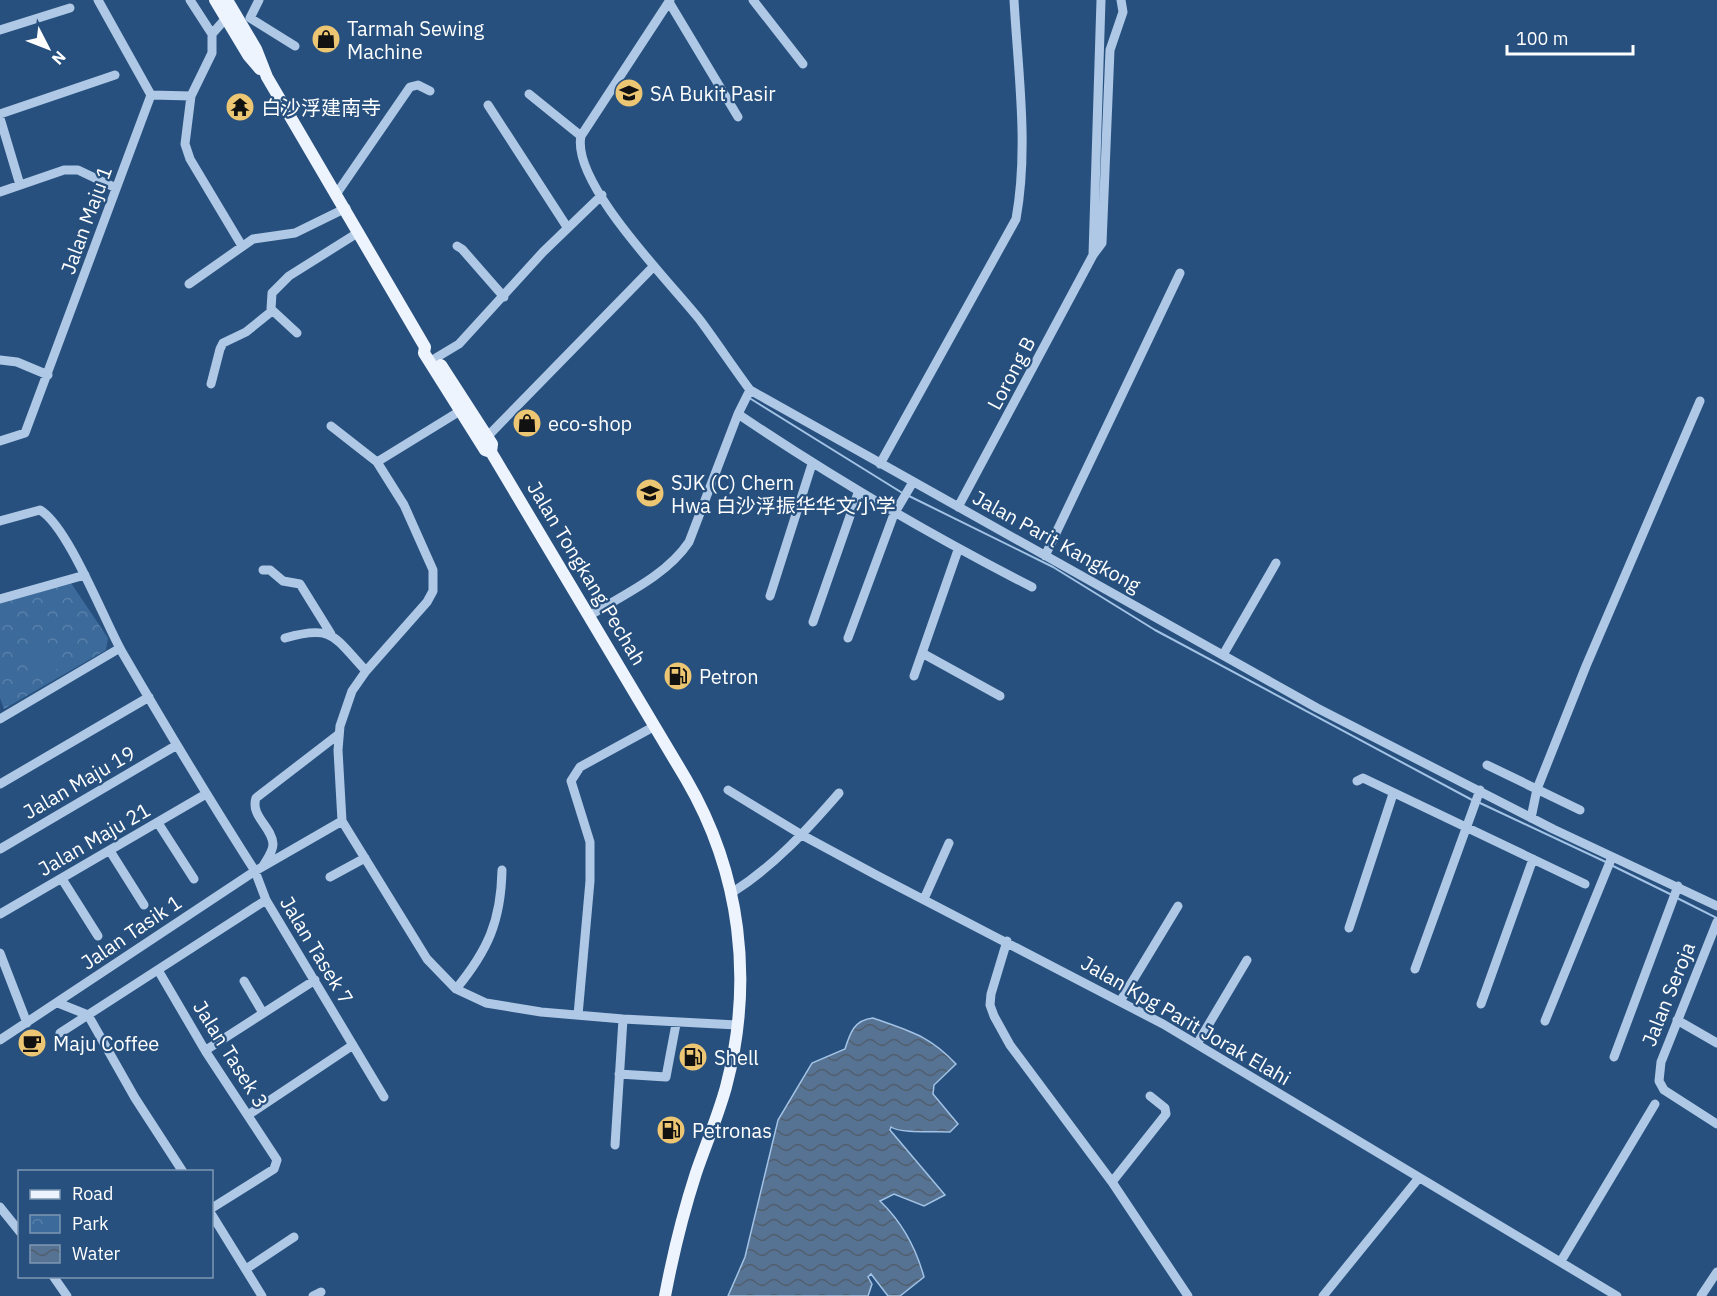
<svg xmlns="http://www.w3.org/2000/svg" width="1717" height="1296" viewBox="0 0 1717 1296" font-family="'IBM Plex Sans','Noto Sans SC',sans-serif">
<defs>
<pattern id="park-crowns" width="20" height="18" patternUnits="userSpaceOnUse" patternTransform="scale(1.5)"><rect width="20" height="18" fill="#3b6a9b"/><path d="M2 6a3 3 0 1 1 6 0M12 15a3 3 0 1 1 6 0" fill="none" stroke="#5880aa"/></pattern>
<pattern id="water-waves" width="16" height="10" patternUnits="userSpaceOnUse" patternTransform="scale(1.5)"><rect width="16" height="10" fill="#577394"/><path d="M0 5q4-4 8 0t8 0" fill="none" stroke="#515e6c"/></pattern>
</defs>
<rect width="100%" height="100%" fill="#27507e"/>
<!-- park -->
<path fill="url(#park-crowns)" d="M71,583L108,638L106,650L4,709L0,698V602Z"/>
<!-- pitch -->
<path fill="#3b6a9b" d="M44,635L61,667L42,677L25,646Z"/>
<!-- water -->
<path fill="url(#water-waves)" stroke="#a2c3e5" stroke-width="1.5" d="M873,1018C909,1031 929,1035 956,1064L934,1085L933,1094L958,1124L950,1132C936,1131 901,1134 891,1127L890,1130L945,1195L924,1206L894,1194L880,1201C902,1222 916,1248 924,1277L900,1296H888L871,1274L868,1277L872,1284L868,1296H728L745,1257L778,1120L812,1063L845,1049C850,1033 854,1020 873,1018Z"/>
<g fill="none" stroke-linecap="round" stroke-linejoin="round">
<!-- stream -->
<path stroke="#a2c3e5" stroke-width="2" d="M751,399L904,494
M909,496L1053,567L1155,630L1474,801
M1480,803L1608,863
M1613,866L1672,895
M1677,898L1717,918"/>
<!-- minor -->
<path stroke="#aec8e5" stroke-width="9" d="M190,0L212,34
M259,0L250,18L295,46
M670,0L581,136C571,183 670,282 700,320C717,343 733,367 750,390L1317,708L1553,829L1717,906
M753,0L803,64
M669,2L738,117
M0,30L70,8
M529,94L581,136
M151,95L191,96L212,53V34L226,18
M191,96L185,144L190,159L242,246
M488,105L567,227
M0,114L115,75
M0,118L20,185
M0,192L64,170H78L116,188
M337,193L410,87L418,85L430,91
M457,246L462,249L504,297
M1093,255L1101,0
M189,284L253,239L295,233L346,208
M297,333L271,309L272,293L289,276L359,232
M0,360L17,362L48,375
M429,362L459,344L543,252L602,195
M211,384L220,349L223,343L246,332L272,311
M738,414C833,478 930,535 1032,587
M331,426L377,462L404,505L433,570V591L427,602L366,671L352,691L340,726L338,750L342,821L427,959L456,989L486,1003L541,1012L623,1019L737,1025
M484,440L654,266
M0,441L25,433L151,95L98,0
M377,462L460,411
M880,464L1016,219C1029,148 1018,72 1014,0
M958,507L1093,255L1102,243L1110,50L1123,12L1121,0
M0,521L40,510C68,526 104,620 122,652C165,726 209,799 255,871L266,900L384,1097
M1045,556L1180,273
M263,570H270L283,581L300,584L331,634
M770,596L812,464
M0,599L85,575
M589,616C623,595 666,576 689,542L738,414L750,390
M813,622L858,493
M285,638C334,624 334,637 366,671
M848,638L894,514L913,482
M922,653L1000,696
M1223,655L1276,563
M914,676L958,550
M0,719L120,648
M1487,765L1580,810
M1357,781L1363,778L1585,884
M0,784L149,697
M728,790L802,835L878,876L1163,1024L1617,1296
M1531,818L1537,789L1586,666L1700,401
M158,823L194,879
M0,849L177,745
M110,851L144,905
M263,866C267,859 273,852 273,844C272,827 250,816 256,798L339,734
M330,877L365,858
M62,879L98,936
M733,892C775,865 806,831 839,793
M924,899L949,843
M0,914L206,794
M1717,922L1661,1062L1659,1081L1664,1090L1717,1124
M1349,928L1393,794
M1007,941L991,994L990,1005L994,1016L1010,1045L1112,1182L1188,1296
M0,953L27,1023
M1415,969L1480,790
M158,970L206,1052L277,1160L274,1169L212,1208
M244,981L263,1013
M456,989C488,950 501,921 502,870
M1121,1000L1178,906
M58,1003L88,1015L135,1098L183,1172
M1481,1004L1533,859
M578,1015L590,881V842L571,781L580,767L655,726
M1677,1020L1717,1043
M1545,1021L1612,857
M60,1033L266,900
M0,1040L255,871L342,821
M1197,1044L1247,960
M206,1050L315,980
M1614,1057L1678,886
M619,1074L666,1077L676,1024
M248,1115L353,1045
M615,1145L623,1019
M1112,1182L1166,1114L1165,1108L1150,1096
M0,1207L20,1232
M212,1215L262,1296
M1561,1261L1655,1104
M246,1269L294,1237
M53,1276L67,1296
M313,1296L321,1292
M1323,1296L1418,1179
M1701,1296L1717,1272"/>
<!-- major -->
<path stroke="#eef4fd" stroke-width="12" d="M215,0L248,55L260,69
M227,0L256,49L267,77L425,347L424,353L485,450L491,452L686,779C741,873 754,981 726,1087C718,1116 706,1144 696,1173C683,1213 673,1254 665,1296
M441,365L492,444L491,452"/>
</g>
<!-- icons -->
<defs>
<g id="shop-disc" transform="scale(1.5)"><circle r="9.5" fill="#edc674" stroke="#27507e"/><path d="M-5-2.5h2.3a2.7 3.5 0 0 1 5.4 0H5L5.5 6h-11ZM-1.5-2.5h3a1.5 2.3 0 0 0-3 0Z" fill="#111"/></g>
<g id="school-disc" transform="scale(1.5)"><circle r="9.5" fill="#edc674" stroke="#27507e"/><path d="M0-5L7-2L0 1L-7-2ZM-4 1L0 2.5L4 1V4Q0 6-4 4Z" fill="#111"/></g>
<g id="temple-disc" transform="scale(1.5)"><circle r="9.5" fill="#edc674" stroke="#27507e"/><path d="M0-6L5-2H3V0L6.5 2.5H4V6H1.5V3h-3V6H-4V2.5H-6.5L-3 0V-2H-5Z" fill="#111"/></g>
<g id="fuel-disc" transform="scale(1.5)"><circle r="9.5" fill="#edc674" stroke="#27507e"/><path d="M-5.5-6h7V0h2V4h1.3V-2.5L3-4.5l.8-.8L6-3V5H2.5V1h-1V6h-7ZM-4.2-4.7v3.2H.2V-4.7Z" fill="#111"/></g>
<g id="cafe-disc" transform="scale(1.5)"><circle r="9.5" fill="#edc674" stroke="#27507e"/><path d="M-5.5-4.5H6V0H3Q3 3.5 0 3.5H-2.5Q-5.5 3.5-5.5 0ZM3-3.2v2h1.7v-2ZM-6 4.5H4V6H-6Z" fill="#111"/></g>
</defs>
<g fill-rule="evenodd">
<use href="#shop-disc" x="326" y="39"/>
<use href="#school-disc" x="629" y="93"/>
<use href="#temple-disc" x="240" y="107"/>
<use href="#shop-disc" x="527" y="423"/>
<use href="#school-disc" x="650" y="493"/>
<use href="#fuel-disc" x="678" y="676"/>
<use href="#cafe-disc" x="32" y="1043"/>
<use href="#fuel-disc" x="693" y="1057"/>
<use href="#fuel-disc" x="671" y="1130"/>
</g>
<g text-anchor="middle" dominant-baseline="central" stroke-width="4.5" stroke-linejoin="round" paint-order="stroke">
<!-- poi labels -->
<g font-size="20" fill="#fff" stroke="#27507e" text-anchor="start">
<text x="347" y="28">Tarmah Sewing<tspan x="347" dy="23">Machine</tspan></text>
<text x="650" y="93">SA Bukit Pasir</text>
<text x="261" y="107">白沙浮建南寺</text>
<text x="548" y="423">eco-shop</text>
<text x="671" y="482">SJK (C) Chern<tspan x="671" dy="23">Hwa 白沙浮振华华文小学</tspan></text>
<text x="699" y="676">Petron</text>
<text x="53" y="1043">Maju Coffee</text>
<text x="714" y="1057">Shell</text>
<text x="692" y="1130">Petronas</text>
</g>
<!-- street labels -->
<g font-size="20" fill="#fff" stroke="#27507e">
<text transform="translate(86 220) rotate(-70)">Jalan Maju 1</text>
<text transform="translate(1011 373) rotate(-62)">Lorong B</text>
<text transform="translate(1057 541) rotate(29)">Jalan Parit Kangkong</text>
<text transform="translate(587 573) rotate(59)">Jalan Tongkang Pechah</text>
<text transform="translate(79 782) rotate(-30)">Jalan Maju 19</text>
<text transform="translate(94 839) rotate(-30)">Jalan Maju 21</text>
<text transform="translate(131 932) rotate(-34)">Jalan Tasik 1</text>
<text transform="translate(317 950) rotate(59)">Jalan Tasek 7</text>
<text transform="translate(1668 994) rotate(-68)">Jalan Seroja</text>
<text transform="translate(1186 1020) rotate(30)">Jalan Kpg Parit Jorak Elahi</text>
<text transform="translate(231 1054) rotate(58)">Jalan Tasek 3</text>
</g>
</g>
<!-- legend -->
<rect x="18" y="1170" width="195" height="108" fill="#27507e" stroke="#7d96b2" stroke-width="1.5"/>
<rect x="30" y="1190" width="30" height="9" fill="#eef4fd" stroke="#7d96b2" stroke-width="1.5"/>
<text x="72" y="1200" font-size="18" fill="#ffffff">Road</text>
<rect x="30" y="1215" width="30" height="18" fill="url(#park-crowns)" stroke="#7d96b2" stroke-width="1.5"/>
<text x="72" y="1230" font-size="18" fill="#ffffff">Park</text>
<rect x="30" y="1245" width="30" height="18" fill="url(#water-waves)" stroke="#7d96b2" stroke-width="1.5"/>
<text x="72" y="1260" font-size="18" fill="#ffffff">Water</text>
<!-- north arrow -->
<g transform="translate(48 48) rotate(132)" stroke="#27507e" stroke-width="4.5" paint-order="stroke">
<path d="M0-4.5L10 22L0 15L-10 22Z" fill="#ffffff"/>
<text y="-9" font-size="16" font-weight="bold" text-anchor="middle" fill="#ffffff">N</text>
</g>
<!-- scale -->
<path d="M1507 45v9h126v-9" fill="none" stroke="#ffffff" stroke-width="3"/>
<text x="1516" y="45" font-size="18" fill="#ffffff" stroke="#27507e" stroke-width="4.5" paint-order="stroke">100 m</text>
</svg>
